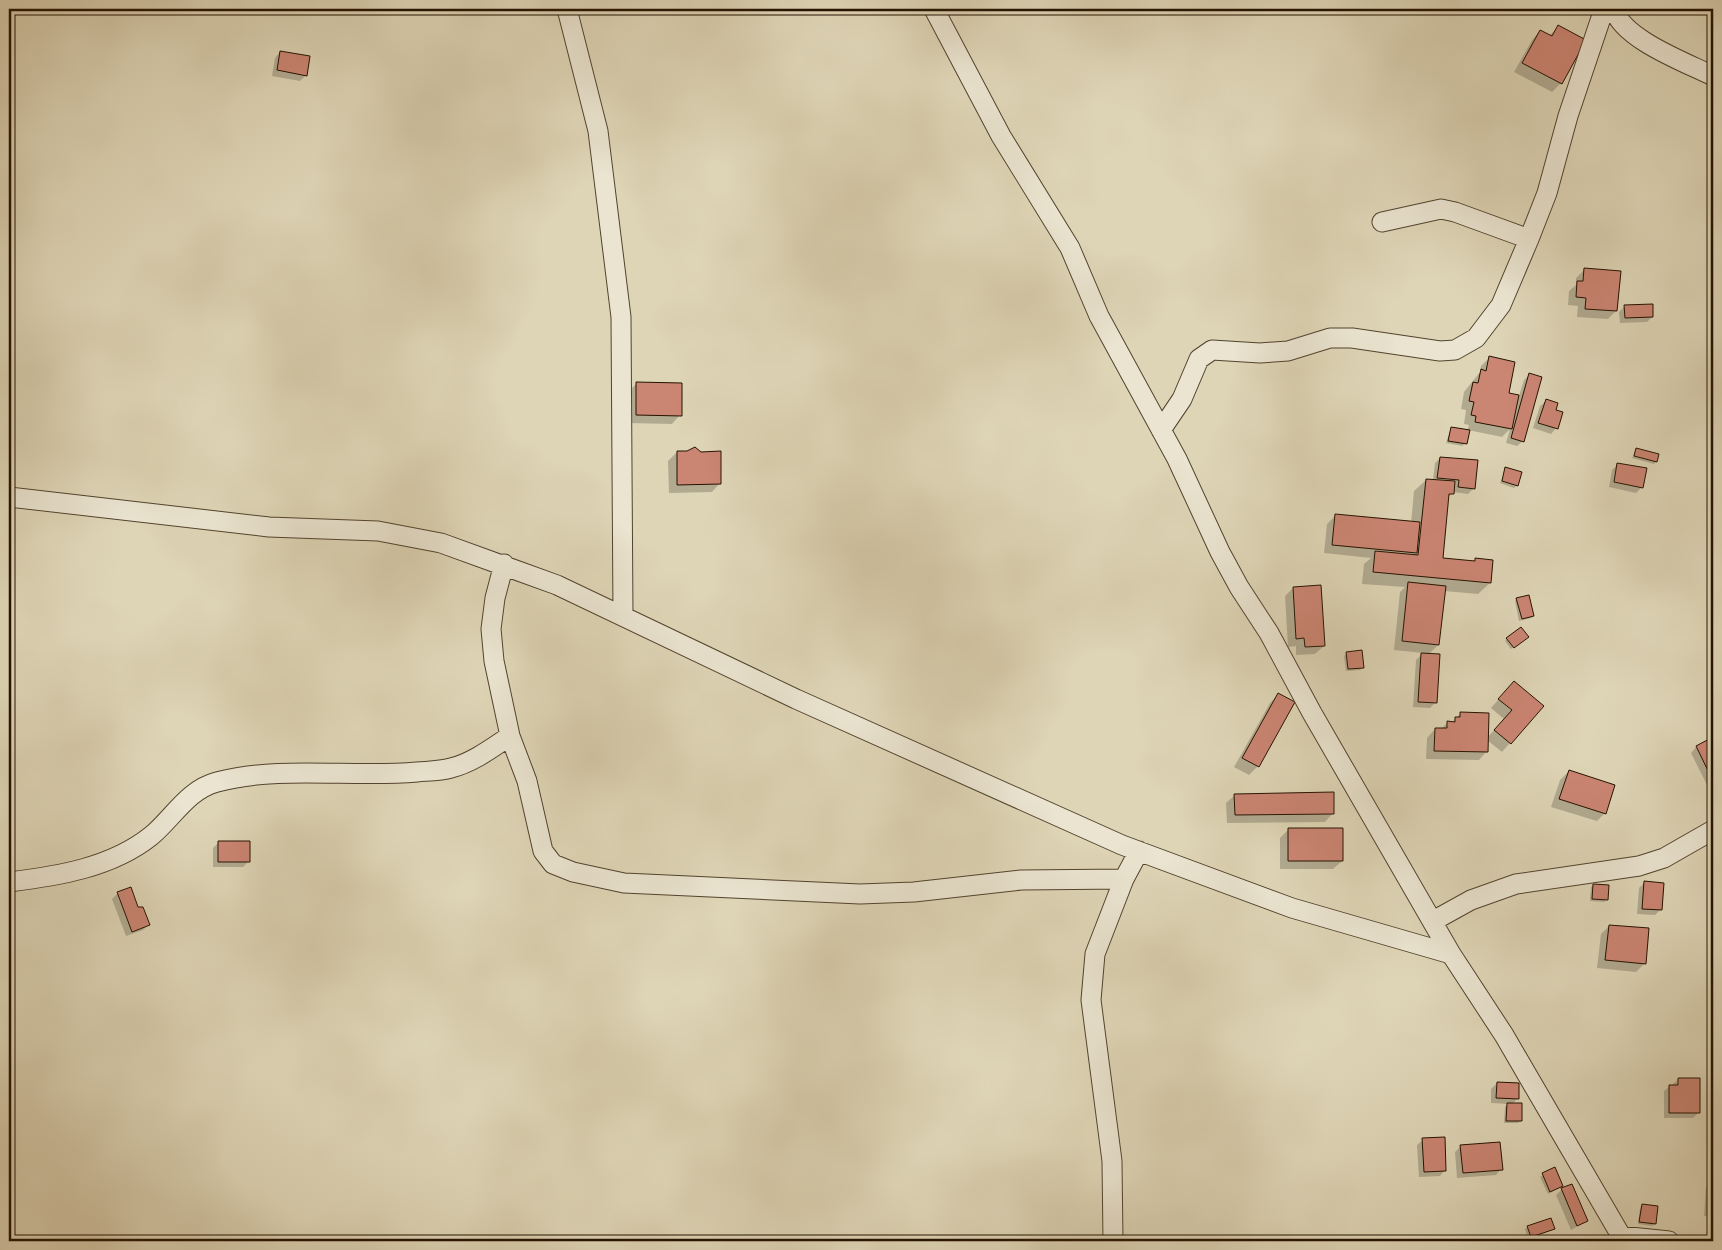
<svg xmlns="http://www.w3.org/2000/svg" width="1722" height="1250" viewBox="0 0 1722 1250" font-family="'IM FELL English',serif">
<rect width="100%" height="100%" fill="#ded5b6"/>
<filter id="stains"><feTurbulence type="fractalNoise" baseFrequency=".004" numOctaves="4"/><feColorMatrix values="0 0 0 0 .2 0 0 0 0 .09 0 0 0 0 .02 0 0 0 .5 -.17"/></filter>
<radialGradient id="worn" r=".72"><stop offset=".6" stop-color="#630" stop-opacity="0"/><stop offset="1" stop-color="#630" stop-opacity=".3"/></radialGradient>
<!-- shadow -->
<path fill="#0003" d="M1558,27L1561,83L1552,92L1514,72L1532,40L1540,31L1549,36Z
M280,52L306,75L300,81L272,76L275,58Z
M1713,133V166H1707V139Z
M1585,269L1616,311L1608,319L1577,317L1578,306L1568,305L1569,291L1576,285V278Z
M1625,306L1652,317L1647,322L1620,323L1619,312Z
M1490,357L1507,394L1519,396L1524,380L1529,375L1523,441L1517,446L1506,443L1510,429L1502,437L1468,430L1463,446L1446,443L1451,428L1467,431L1469,425L1464,424L1466,410L1461,409L1464,392L1480,372L1481,366Z
M637,383L680,415L672,424L628,423V392Z
M1546,401L1554,411L1556,428L1551,434L1533,428L1540,406Z
M1636,449L1656,462L1654,464L1632,458Z
M677,452L720,483L712,492L669,493L668,461Z
M1440,458L1474,488L1468,494L1453,492L1447,499L1442,559L1473,562L1476,559L1490,583L1478,594L1444,591L1438,645L1428,655L1436,702L1430,708L1413,707L1416,660L1423,653L1394,650L1400,592L1405,587L1362,584L1364,564L1371,558L1324,553L1327,524L1335,516L1411,523L1414,491L1426,480H1433L1435,463Z
M1618,464L1642,487L1636,493L1609,487L1612,470Z
M1506,468L1517,485L1514,488L1500,483Z
M1293,588L1324,646L1315,654L1296,655V646L1288,647L1285,596Z
M1517,599L1533,616L1531,618L1519,621L1515,601Z
M1507,639H1525L1511,649L1505,641Z
M1347,653L1363,667L1360,670L1346,671L1344,656Z
M1506,691L1542,706L1502,752L1487,740V751L1479,760L1426,759L1427,738L1435,729H1441L1447,723L1452,722L1461,713L1487,738L1504,719L1491,708Z
M1279,694L1293,702L1258,766L1249,775L1234,767L1270,703Z
M1713,696V726H1712L1710,699Z
M1713,739V782L1707,785L1691,753L1696,747Z
M1569,771L1605,813L1597,821L1551,807L1560,780Z
M1235,795L1333,813L1325,822L1227,823L1226,803Z
M1288,830L1342,861L1333,869H1280V838Z
M218,843L249,861L243,867H213V848Z
M1644,883L1661,909L1655,915L1637,914L1639,888Z
M1594,885L1607,899L1604,902L1590,901L1591,887Z
M118,893L138,908L148,925L143,930L126,936L112,899Z
M1609,926L1645,963L1636,972L1597,968L1601,934Z
M1679,1079L1699,1112L1693,1118H1664V1091Z
M1497,1083L1518,1098L1512,1104L1521,1121L1518,1123H1504L1505,1107L1508,1104L1491,1103V1089Z
M1423,1140L1445,1170L1440,1176L1419,1177L1417,1145Z
M1461,1146L1501,1169L1496,1175L1457,1178L1455,1152Z
M1554,1169L1562,1186L1548,1194L1540,1177Z
M1711,1182H1713V1216H1704L1706,1188Z
M1562,1189L1586,1221L1571,1230L1556,1195Z
M1642,1205L1655,1224L1652,1226L1638,1224L1640,1208Z
M1528,1227L1554,1229L1528,1239L1525,1229Z"/>
<!-- building -->
<path fill="#cb8573" stroke="#241200" d="M1558,25L1586,40L1562,84L1522,63L1540,30L1552,36Z
M280,51L310,56L307,76L277,70Z
M1712,132H1713V161H1712Z
M1584,268L1621,271L1617,311L1585,309L1586,298L1576,297L1577,281H1583Z
M1653,304V317L1625,318L1624,305Z
M1489,356L1515,362L1509,393L1519,395L1512,429L1475,422L1476,416L1471,415L1474,402L1469,401L1473,382L1478,383L1481,369L1486,371Z
M1529,373L1542,377L1524,442L1511,438Z
M636,382L682,383V416L636,415Z
M1546,399L1558,403L1556,410L1563,412L1558,429L1538,423Z
M1451,427L1470,430L1467,444L1448,441Z
M695,447L701,452L721,451V484L677,485V451H687Z
M1636,448L1659,454L1657,462L1634,456Z
M1440,457L1478,460L1475,489L1458,487L1459,480L1437,478Z
M1617,463L1647,468L1643,488L1614,482Z
M1505,467L1522,472L1518,486L1502,481Z
M1426,479L1455,481L1454,494H1449L1443,558L1475,561V558L1493,560L1491,583L1373,572L1375,551L1418,555Z
M1335,514L1420,522L1417,553L1332,545Z
M1408,582L1446,586L1439,645L1402,641Z
M1321,585L1325,646L1305,647L1304,638L1296,639L1293,587Z
M1529,595L1534,616L1522,619L1516,598Z
M1521,627L1529,637L1514,648L1506,638Z
M1362,650L1364,668L1348,669L1346,652Z
M1421,653L1440,654L1437,703L1418,702Z
M1514,681L1544,706L1511,744L1494,730L1512,710L1498,699Z
M1278,693L1295,702L1259,767L1242,758Z
M1460,712L1489,713L1488,752L1434,751L1435,728H1447V721L1455,722V717H1460Z
M1713,737V781L1696,746Z
M1569,770L1615,785L1606,814L1559,799Z
M1334,792V814L1235,815L1234,794Z
M1288,828H1343V861H1288Z
M218,841H250V862H218Z
M1644,881L1664,883L1662,910L1642,909Z
M1593,884L1609,885L1608,900L1592,899Z
M131,887L138,907H143L150,925L132,932L117,892Z
M1609,925L1649,928L1646,964L1605,960Z
M1678,1078H1700V1113H1669V1085H1678Z
M1497,1082L1519,1083V1099L1496,1098Z
M1507,1103H1522V1121H1506Z
M1445,1137L1446,1171L1424,1172L1422,1138Z
M1500,1142L1503,1170L1463,1173L1460,1145Z
M1555,1167L1563,1186L1550,1192L1542,1173Z
M1711,1181H1713V1211H1709Z
M1572,1184L1588,1221L1577,1226L1561,1188Z
M1642,1204L1658,1206L1656,1224L1639,1222Z
M1551,1218L1555,1229L1531,1237L1527,1226Z"/>
<g fill="none" stroke-linecap="round" stroke-linejoin="round">
<!-- minor casing -->
<g stroke="#52432e" stroke-width="21">
<path id="minor" d="M567,9L598,131L621,317L623,616
M934,9L1001,136L1070,248L1099,316L1177,459L1220,552L1239,587L1269,633L1312,713L1451,954L1504,1035L1624,1241
M1614,9C1622,39 1687,63 1713,76
M1382,222L1441,209L1455,212L1529,239
M1161,430L1182,399L1199,359L1212,350L1260,353L1288,351L1330,338H1352L1440,351L1455,350L1476,338L1501,305L1529,239L1547,193L1568,116L1604,9
M9,497L269,527L378,531L441,543L557,585L796,699L1122,845L1292,908L1451,954
M504,564L495,598L491,629L494,661L510,736L527,781L543,851L553,864L573,872L624,883L860,894L914,892L1021,880L1124,879
M9,882C57,876 111,868 151,836C173,818 187,790 217,782C282,765 351,778 417,772C428,771 440,771 451,768C472,763 492,748 510,736
M1433,921L1471,900L1516,884L1639,866L1664,858L1713,830
M1621,1236L1669,1241
M1113,1241L1112,1161L1091,1000L1095,954L1124,879L1139,851"/>
</g>
<!-- minor -->
<use href="#minor" stroke="#eae4d0" stroke-width="19"/>
</g>
<!-- margin -->
<rect width="1722" height="1250" fill="none" stroke="#ded5b6" stroke-width="30"/>
<rect x="10" y="10" width="1702" height="1230" fill="none" stroke="#241200" stroke-width="2.5"/>
<rect x="15" y="15" width="1692" height="1220" fill="none" stroke="#241200"/>
<rect width="100%" height="100%" filter="url(#stains)"/>
<rect width="100%" height="100%" fill="url(#worn)"/>
</svg>
